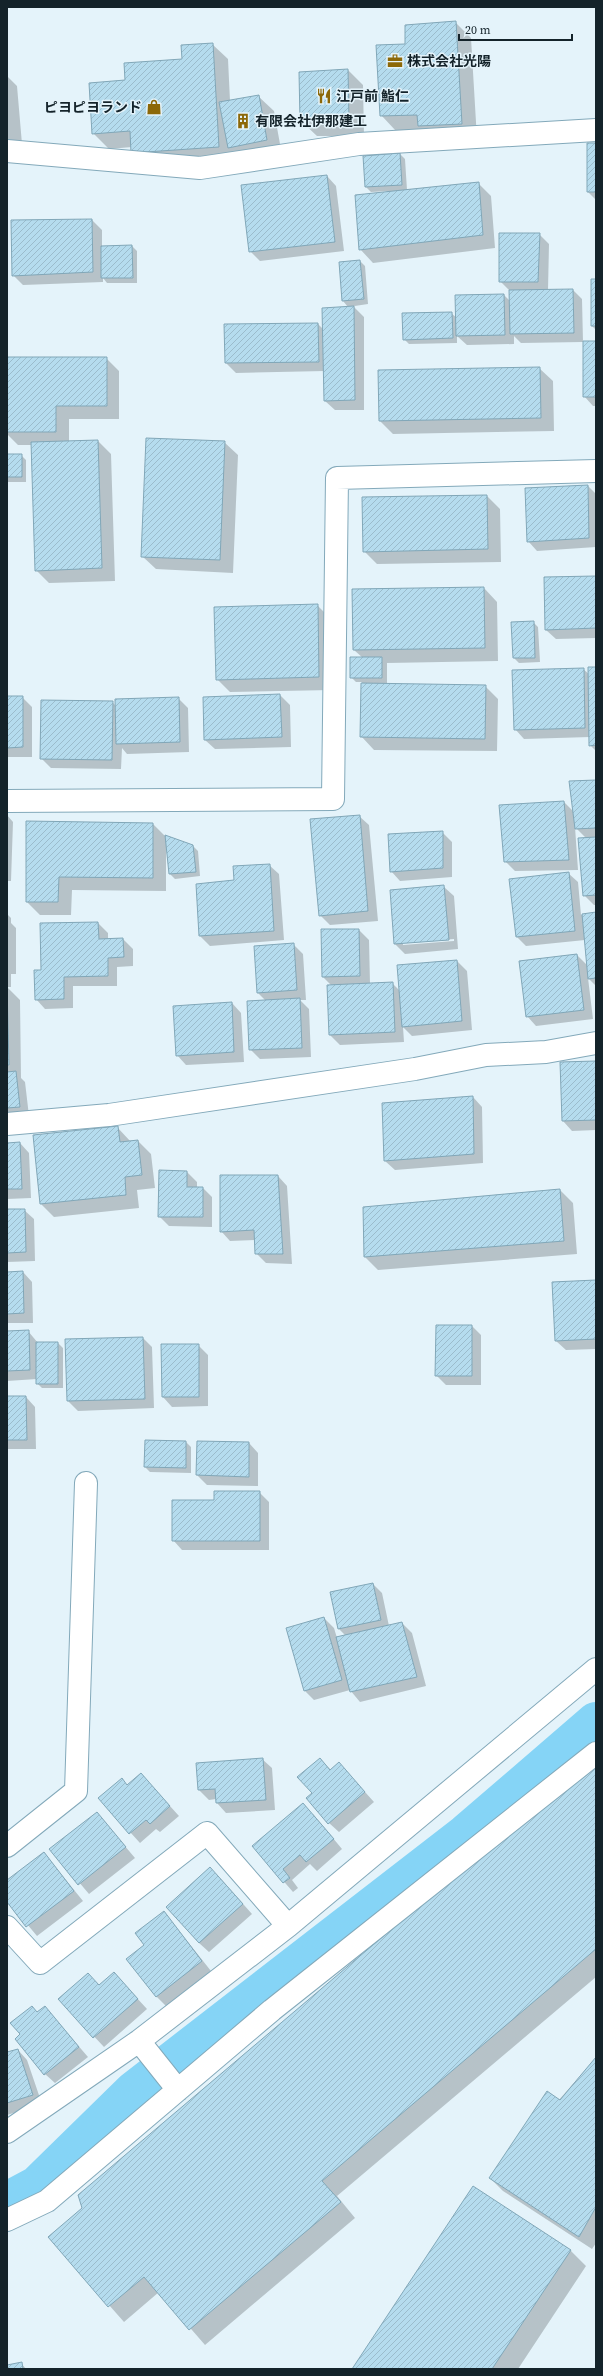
<svg xmlns="http://www.w3.org/2000/svg" width="603" height="2376" viewBox="0 0 603 2376" font-family="'Source Serif 4','Noto Sans JP',serif">
<defs>
<pattern id="building-hatch" width="6" height="6" patternUnits="userSpaceOnUse"><rect width="6" height="6" fill="#b5dcee"/><path d="M-1 1l2-2M0 6l6-6M5 7l2-2" fill="none" stroke="#9bbccc"/></pattern>
</defs>
<rect width="100%" height="100%" fill="#e4f3fa"/>
<!-- shadow -->
<path fill="#0003" fill-rule="evenodd" d="M455,22L471,38L477,139L424,130L396,131L381,115Z
M212,44L228,59L230,101L258,96L274,111L282,155L148,168L132,147L109,149L93,133L126,81L183,60Z
M348,70L363,85L364,136H317L301,121Z
M7,76L17,86L22,144L7,145Z
M596,144V200L588,192Z
M400,154L405,159L407,190L478,183L491,196L495,248L373,263L360,249L387,191L371,192L366,187Z
M327,176L336,186L344,251L260,261L250,251Z
M92,220L102,230V247L132,246L137,251V283H107L103,278V282L23,285L13,275Z
M539,234L549,244L548,290H573L582,299L583,342L521,343L514,336V344L467,345L457,336V343L409,344L404,339L451,313L457,318L504,295L511,302L510,291L500,281Z
M360,261L365,266L368,304L348,307L343,301Z
M592,280H596V330L592,326Z
M354,307L364,317V410H335L325,401V371L236,373L226,363L225,325L318,324L324,330Z
M596,342V406H593L584,396Z
M7,358H106L119,371V419H69V442L98,441L111,454L115,581L49,583L36,570L32,445H18L7,434Z
M539,368L553,381L554,431L393,434L380,421Z
M224,442L238,455L233,573L156,569L142,556Z
M7,455H21L26,460V482H7Z
M588,486L596,494V547L537,551L528,541Z
M487,496L500,509L501,562L377,564L364,551Z
M596,577V638L556,639L546,630Z
M484,588L497,602L498,661L387,663V684L485,686L498,699L497,751L374,750L361,736L362,682H356L351,677L363,658L354,650Z
M317,605L331,619L332,690L230,692L217,679Z
M533,622L538,627L540,662L519,663L514,658Z
M596,668V751L590,745V737L524,739L515,729L583,669L589,674Z
M280,695L290,705L291,747L215,749L205,740Z
M7,697H22L32,707V757H7Z
M178,698L188,708L189,752L127,754L122,748L121,769L51,768L41,758L112,702L116,706Z
M596,781V905H594L584,895L586,838L575,827L578,870L515,871L505,861L564,802L574,812Z
M7,815L13,822L11,881H7Z
M359,816L369,825L378,921L330,925L320,915Z
M27,822L153,824L165,836L193,846L198,851L200,876L175,879L170,874L166,848V891L72,890L71,915H40L27,902Z
M442,832L452,842V877L400,881L391,871Z
M269,865L279,874L284,940L210,946L200,936L235,881Z
M568,873L578,882L581,915L596,913V986L588,978L593,1019L536,1026L527,1016L577,955L588,966L585,940L526,946L516,936Z
M444,887L454,896L458,949L405,954L395,944L391,891ZM454,939V941L403,945V943Z
M7,914L11,918V923L16,928V974H11V987H7L20,1000L21,1078L25,1082L29,1116L7,1119Z
M98,923L108,933V940L123,939L133,949V966L117,967V986H73V1008L45,1009L36,999Z
M359,930L369,940L370,984L392,983L400,991L457,961L467,971L472,1030L412,1036L403,1027L404,1042L340,1045L330,1035L329,986H332L323,977Z
M293,944L303,954L306,1000H300L309,1009L311,1057L260,1059L250,1049L266,1001L258,993L255,947Z
M232,1003L241,1013L244,1062L186,1065L177,1055Z
M596,1062V1130L572,1131L563,1121L561,1063Z
M473,1097L482,1107L483,1163L395,1170L385,1161Z
M117,1127L131,1142L138,1141L151,1154L155,1188L137,1190L139,1208L54,1217L41,1204Z
M20,1143L29,1153L31,1198L7,1199V1144Z
M187,1172L197,1182V1188H203L212,1197V1227L169,1226L159,1216Z
M278,1176L287,1186L292,1264L266,1263L256,1253L255,1240L230,1241L221,1231Z
M560,1190L573,1203L577,1254L378,1270L365,1257Z
M7,1210H24L34,1219L35,1261L7,1262Z
M23,1272L32,1282L33,1323H7V1273Z
M596,1281V1349L566,1350L556,1341Z
M472,1326L481,1335V1385H446L436,1375Z
M28,1331L38,1343H58L63,1348V1388H42L37,1383V1379L7,1381V1332Z
M143,1338L152,1347L154,1408L78,1411L68,1401Z
M162,1345H198L208,1355V1406L172,1407L163,1397Z
M7,1397H26L35,1407L36,1449H7Z
M186,1442L191,1447V1473L150,1472L145,1467Z
M249,1443L258,1453V1486L207,1485L197,1475Z
M259,1492L269,1502V1550H182L173,1540L215,1501Z
M373,1584L382,1593L389,1626L402,1623L412,1633L426,1686L360,1702L350,1690L314,1700L305,1691L324,1618L334,1628L337,1638L346,1636L339,1629Z
M262,1759L272,1768L275,1810L226,1813L217,1803L216,1799L209,1800L199,1790Z
M320,1759L331,1770L339,1763L374,1802L339,1832L329,1823L313,1794Z
M596,1768V1977L337,2196L355,2218L205,2345L159,2292L124,2322L49,2237Z
M141,1774L179,1816L160,1832L156,1829L140,1843L100,1799L127,1785Z
M97,1813L135,1858L89,1894L51,1849Z
M313,1814L342,1849L317,1871L310,1864L292,1880L298,1888L293,1892L253,1846Z
M44,1853L83,1901L37,1936L7,1900V1881Z
M220,1878L252,1914L209,1952L199,1943Z
M164,1912L211,1971L166,2006L156,1996L146,1945Z
M114,1973L147,2009L104,2047L59,1999L100,1986Z
M32,2007L38,2013L45,2007L88,2057L55,2083L45,2074L22,2035Z
M18,2050L27,2060L42,2104L7,2115V2054Z
M596,2058V2243L592,2249L503,2191L490,2178Z
M473,2188L571,2251L586,2266L518,2369H353Z
M21,2363L26,2369H7V2366Z"/>
<g fill="none" stroke-linecap="round" stroke-linejoin="round">
<!-- canal -->
<path stroke="#85d4f6" stroke-width="40" d="M7,2202L37,2186L134,2091L466,1834L596,1722"/>
</g>
<!-- building -->
<path fill="url(#building-hatch)" stroke="#81a7b8" d="M456,21L462,124L418,126L417,115L380,116L376,45L405,44V25Z
M213,43L219,147L131,153L130,131L92,134L89,83L125,80L124,63L182,59L181,45Z
M348,69L349,121H300L299,72Z
M259,95L267,140L228,148L219,102Z
M587,143H596V192H587Z
M400,153L402,185L365,187L363,156Z
M327,175L335,242L249,252L241,185Z
M479,182L483,235L359,250L355,195Z
M92,219L93,272L12,276L11,220Z
M499,233H540L538,282H499Z
M132,245L133,278H101V246Z
M360,260L364,299L342,301L339,262Z
M591,279H596V326H591Z
M573,289L574,333L510,334L509,290Z
M504,294L505,335L456,336L455,295Z
M354,306L355,400L324,401L322,308Z
M452,312L453,338L403,340L402,313Z
M318,323L319,362L225,363L224,324Z
M583,341H596V397H583Z
M7,357H107V406H56V432H7Z
M540,367L541,418L379,421L378,370Z
M146,438L225,441L220,560L141,557Z
M98,440L102,568L35,571L31,442Z
M7,454H22V477H7Z
M588,485L589,538L527,542L525,488Z
M487,495L488,549L363,552L362,497Z
M596,576V628L545,630L544,577Z
M484,587L485,648L353,650L352,589Z
M318,604L319,677L216,680L214,607Z
M534,621L535,658H513L511,622Z
M350,657H382V678H350Z
M588,667H596V745L589,746Z
M584,668L585,728L514,730L512,670Z
M361,683L486,685L485,739L360,737Z
M280,694L282,737L204,740L203,697Z
M7,696H23V747L7,748Z
M179,697L180,742L116,744L115,699Z
M41,700L113,701L112,760L40,759Z
M596,780V828L575,829L569,781Z
M564,801L569,860L504,862L499,805Z
M360,815L368,911L319,916L310,819Z
M26,821L153,823V878L59,877L58,902H26Z
M443,831V868L390,872L388,834Z
M165,835L193,845L196,872L169,874Z
M596,837V895L583,896L578,838Z
M270,864L274,931L199,936L196,884L234,880L233,866Z
M569,872L575,931L516,937L509,879Z
M444,885L449,940L394,944L390,890Z
M596,912V978L588,979L582,914Z
M98,922L99,939L123,938L124,957L108,958V976L64,977V999L35,1000L34,970H41L40,923Z
M321,929H359L360,976L322,977Z
M294,943L297,990L257,993L254,946Z
M577,954L584,1010L526,1017L519,961Z
M457,960L462,1021L402,1027L397,965Z
M393,982L395,1032L329,1035L327,985Z
M7,986L9,1065H7Z
M300,998L302,1048L249,1050L247,1001Z
M232,1002L234,1052L176,1056L173,1006Z
M596,1061V1120L562,1121L560,1062Z
M16,1071L20,1107L7,1108V1072Z
M473,1096L474,1154L384,1161L382,1103Z
M118,1126L120,1142L138,1140L142,1175L125,1177L126,1195L40,1204L33,1135Z
M20,1142L22,1189H7V1143Z
M159,1170L187,1171V1187H203V1217H158Z
M220,1175H278L283,1254H255L254,1230L220,1232Z
M560,1189L564,1241L364,1257L363,1207Z
M7,1209H25L26,1252L7,1253Z
M23,1271L24,1313L7,1314V1272Z
M596,1280V1339L555,1341L552,1282Z
M436,1325H472V1376H435Z
M29,1330L30,1370L7,1371V1331Z
M143,1337L145,1399L67,1401L65,1339Z
M36,1342H58V1384H36Z
M161,1344H199V1397H162Z
M7,1396H26L27,1440H7Z
M145,1440L186,1441V1468L144,1467Z
M197,1441L249,1442V1477L196,1475Z
M214,1491H260V1541H172V1500H214Z
M373,1583L381,1620L338,1629L330,1592Z
M324,1617L342,1680L304,1691L286,1628Z
M402,1622L417,1677L350,1692L336,1637Z
M263,1758L266,1800L216,1803L215,1789L198,1790L196,1763Z
M320,1758L330,1770L339,1762L365,1792L328,1824L306,1798L312,1793L297,1777Z
M590,1761L596,1767V1949L322,2181L341,2202L189,2330L144,2277L108,2307L48,2237L82,2208L78,2195Z
M141,1773L170,1806L150,1824L146,1820L129,1834L98,1798L122,1778L127,1785Z
M303,1803L334,1839L306,1862L300,1855L283,1869L290,1878L283,1883L252,1846Z
M97,1812L126,1847L78,1885L49,1849Z
M44,1852L74,1891L26,1927L7,1902V1880Z
M210,1867L243,1904L199,1943L166,1907Z
M164,1911L202,1961L156,1997L126,1959L144,1945L135,1933Z
M114,1972L138,1999L93,2038L58,1999L88,1973L99,1985Z
M32,2006L37,2012L45,2006L79,2047L44,2075L15,2039L20,2034L10,2023Z
M18,2049L33,2095L7,2103V2052Z
M596,2057V2207L579,2237L489,2178L547,2091L560,2100Z
M473,2186L571,2250L492,2369H352Z
M22,2362L23,2369H7V2365Z"/>
<g fill="none" stroke-linecap="round" stroke-linejoin="round">
<!-- service casing -->
<g stroke="#83a9ba" stroke-width="24">
<path id="service" d="M7,151L200,168L359,144L596,130"/>
</g>
<!-- minor casing -->
<g stroke="#83a9ba" stroke-width="24">
<path id="minor" d="M7,801L333,799L337,478L596,471
M7,1124L109,1115L415,1069L486,1055L546,1052L596,1043
M7,1846L76,1791L86,1483
M7,1927L40,1963L207,1833L288,1926
M139,2041L178,2090
M7,2132L139,2041L288,1926L596,1669
M7,2220L47,2201L272,2010L596,1753"/>
</g>
<!-- service -->
<use href="#service" stroke="#fff" stroke-width="22"/>
<!-- minor -->
<use href="#minor" stroke="#fff" stroke-width="22"/>
</g>
<!-- icons -->
<defs>
<g id="office-bare" transform="scale(1.2)"><path d="M-6-3h4V-5.5h4V-3h4V5H-6ZM-1-4.5V-3h2v-1.5ZM-6 0V1H6V0Z" fill="#8c6808" stroke="#e4f3fa" stroke-width="2.5" paint-order="stroke"/></g>
<g id="restaurant-bare" transform="scale(1.2)"><path d="M-5-6h1v4h1v-4h1v4h1v-4h1v5L-1.5 .5V6h-2V.5L-5-1ZM5-6V6H3V1.5H1.5Q1.5-4 5-6Z" fill="#8c6808" stroke="#e4f3fa" stroke-width="2.5" paint-order="stroke"/></g>
<g id="shop-bare" transform="scale(1.2)"><path d="M-5-2.5h2.3a2.7 3.5 0 0 1 5.4 0H5L5.5 6h-11ZM-1.5-2.5h3a1.5 2.3 0 0 0-3 0Z" fill="#8c6808" stroke="#e4f3fa" stroke-width="2.5" paint-order="stroke"/></g>
<g id="building-bare" transform="scale(1.2)"><path d="M-4-6H4V6H1V3H-1V6H-4ZM-2.5-4.3h1.7v1.8h-1.7ZM.8-4.3h1.7v1.8H.8ZM-2.5-1h1.7V.8h-1.7ZM.8-1h1.7V.8H.8Z" fill="#8c6808" stroke="#e4f3fa" stroke-width="2.5" paint-order="stroke"/></g>
</defs>
<g fill-rule="evenodd">
<use href="#office-bare" x="395" y="61"/>
<use href="#restaurant-bare" x="324" y="96"/>
<use href="#shop-bare" x="154" y="107"/>
<use href="#building-bare" x="243" y="121"/>
</g>
<g text-anchor="middle" dominant-baseline="central" stroke-width="3" stroke-linejoin="round" paint-order="stroke">
<!-- poi labels -->
<g font-size="14" font-weight="bold" fill="#14232a" stroke="#e4f3fa" text-anchor="start">
<text x="407" y="61">株式会社光陽</text>
<text x="336" y="96">江戸前 鮨仁</text>
<text x="142" y="107" text-anchor="end">ピヨピヨランド</text>
<text x="255" y="121">有限会社伊那建工</text>
</g>
</g>
<!-- border -->
<rect width="603" height="2376" fill="none" stroke="#14232a" stroke-width="16"/>
<!-- scale -->
<path d="M459 34v6h113v-6" fill="none" stroke="#14232a" stroke-width="2"/>
<text x="465" y="34" font-size="12" fill="#14232a" stroke="#e4f3fa" stroke-width="3" paint-order="stroke">20 m</text>
</svg>
